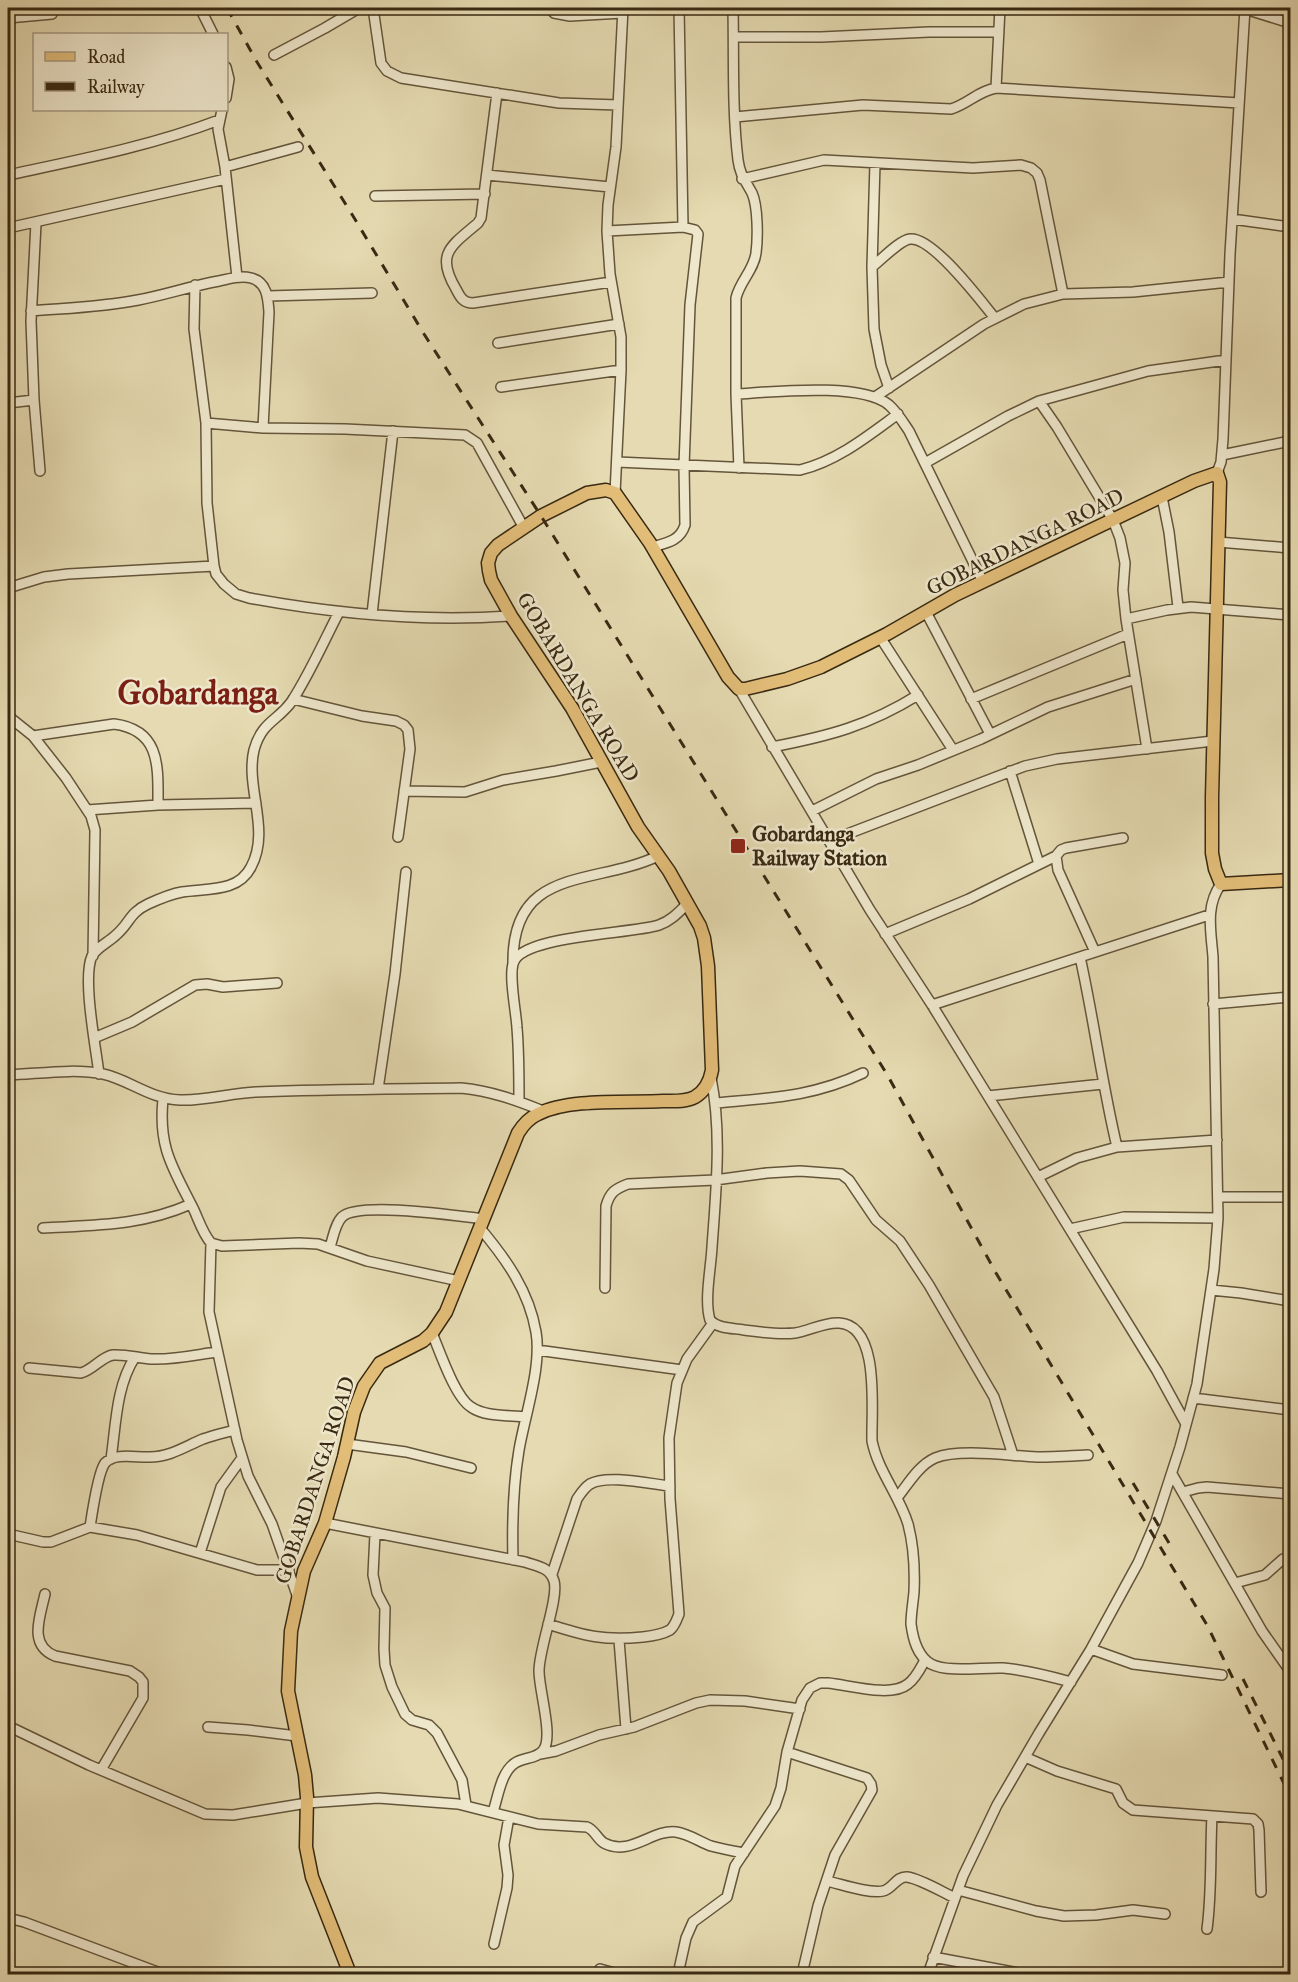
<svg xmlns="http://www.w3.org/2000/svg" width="1298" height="1982" viewBox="0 0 1298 1982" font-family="'IM FELL Great Primer',serif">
<rect width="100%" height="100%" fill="#e5dab1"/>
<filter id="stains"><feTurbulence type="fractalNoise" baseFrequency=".00333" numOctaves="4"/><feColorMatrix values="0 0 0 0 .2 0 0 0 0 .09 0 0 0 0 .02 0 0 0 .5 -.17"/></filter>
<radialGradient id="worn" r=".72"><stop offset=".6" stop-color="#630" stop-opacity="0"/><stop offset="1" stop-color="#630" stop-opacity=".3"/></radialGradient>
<!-- water -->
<path fill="#96bbac" stroke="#71816e" stroke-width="1.5" d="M8,1097H11L13,1360L8,1380Z"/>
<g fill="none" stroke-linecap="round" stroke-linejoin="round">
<!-- minor casing -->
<g stroke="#64553a" stroke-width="12">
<path id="minor" d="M200,8L213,34
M373,8L381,63L387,71L401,78L559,103L618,105
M550,8L554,13L570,16L622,13
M679,8L683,227
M733,8C734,58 732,110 738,160C740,175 745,180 752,193C758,206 758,238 756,253C754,270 740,281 736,298V394L739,468
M1245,9L1290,23
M8,18L52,14
M734,37H821L929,32H999
M274,55L325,28L359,8
M226,67L229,79L226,98
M996,88L1000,8
M497,93L481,218L478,223C451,246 435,254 456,289C460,297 463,303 473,303L611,282
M222,110L218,129L225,167L237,277
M735,117L863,105L951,109C968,104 978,91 996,88L1239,103
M875,163L872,267L874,329L881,365L889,388
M225,167L298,147
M8,175C78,160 151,146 219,120
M487,175L610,187
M742,179L824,160L973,168L1021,165L1031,168L1037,173L1040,180L1063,294
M375,196L485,194
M1232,219L1290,227
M36,223L31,321L34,400L40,471
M8,228L226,179
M607,231L683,227L695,230L698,234L690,305L684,466L685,525C680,541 667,543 652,547
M872,267C881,260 900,240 910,239C932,236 980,300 994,317
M195,285L194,329L206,423L207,503L214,566L216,574L224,584L236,594L249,598C335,614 423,622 511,616
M268,296L372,293
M31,311C67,308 103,307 138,300C165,295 191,286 219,281C229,279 240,275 251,278C267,282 268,298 269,312L263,428
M498,343L619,324
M501,387L621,370
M736,394C772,392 861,382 889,405C897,412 903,422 909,431L983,582
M875,397L984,324L1024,304L1063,294L1133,292L1229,282
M1039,401L1057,427L1113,520L1120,538L1125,563L1123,590L1126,619L1147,749
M8,403L34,400
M206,423L263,428L345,429L465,435L477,443L524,528
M1222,455L1290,441
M617,462L800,470C837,461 868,436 898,414
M925,463L1008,416L1039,401L1148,371L1226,360
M1217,473L1221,462L1223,439L1230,254L1245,8
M615,493L621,370V337L610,274L607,231L608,205L616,147L623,8
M1162,497L1169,532L1178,607
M1218,542L1290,548
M8,588L44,577L68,574L214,566
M926,612L990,734
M372,614L393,431
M1126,619L1167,610L1191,607L1290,615
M880,637L953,750
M739,689L870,910L932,1005L1157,1371L1186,1424
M293,699L362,716L396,721L404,725L408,730L410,749L398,837
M971,699L1128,634
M8,716L33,736L66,778L91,816L95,830L93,956
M33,736L114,724C161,730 158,767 158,805
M772,747C829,736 868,726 918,695
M1010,771L1039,864
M404,791L465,792L503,780L556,771L601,762
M87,810L158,805L256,803
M812,811L876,779L918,765L981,739L1048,707L1136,679
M829,841L1025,766L1057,759L1213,741
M885,934L969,899L1056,856
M1095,952L1058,870L1056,856L1061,850L1066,848L1123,838
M1080,957C1094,1020 1102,1084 1117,1147
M513,963C512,865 595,886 658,856
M1213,1004L1290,997
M932,1005L1209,915
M94,1038L132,1022L195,985L207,984L223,987L277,983
M99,1074C96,1048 82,978 92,956C97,947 109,942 116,935C130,923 129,913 148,904C159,899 170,894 182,892C206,888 238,893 251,867C271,830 245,788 254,750C262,721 278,721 292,701C310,673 324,641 339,612
M8,1075C38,1074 73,1068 103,1074C130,1080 150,1099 180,1100C205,1101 231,1093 256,1092C324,1089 393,1089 461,1088C491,1091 516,1100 543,1111
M711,1078C722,1132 716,1191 712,1247C711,1268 704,1300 710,1320C718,1329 733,1328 744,1330C761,1332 778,1335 795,1333C809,1331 824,1322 839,1323C881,1325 871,1412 872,1441C878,1471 899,1495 908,1524C914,1547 915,1569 914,1592C913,1603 911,1614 911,1624C913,1639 917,1656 931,1664C948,1673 983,1667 1003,1668C1026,1670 1049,1676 1071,1682
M378,1089L395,974L406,872
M988,1096L1103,1084
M163,1099C158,1148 173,1168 194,1210C199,1221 203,1234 211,1243L222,1246L299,1243L318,1244L367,1261L459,1281
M519,1101C519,1076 519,1052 517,1028C516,1011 509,978 513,964C519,935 633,934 659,925C671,921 679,912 688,903
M716,1103C769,1098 813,1097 863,1073
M1038,1177L1077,1158L1117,1147L1217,1140
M1218,1197H1290
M43,1228C96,1225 141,1226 191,1204
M480,1228C506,1259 529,1291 536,1332C542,1366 525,1415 519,1450C513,1486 512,1523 513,1560
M1070,1229L1124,1217L1218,1218
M211,1243L209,1312L237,1440L248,1476L272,1524L297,1595
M330,1247C333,1238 335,1224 342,1217C358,1201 458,1216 484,1219
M605,1288L606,1206C610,1192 615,1189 628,1184L715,1180L767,1173L800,1171L841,1174L849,1180L876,1220L900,1241L929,1285L994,1397L1013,1455
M1211,1290L1241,1293L1290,1301
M432,1333C440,1352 455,1397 471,1407C485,1417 509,1415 526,1417
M537,1350L682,1370
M29,1368L81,1373C93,1370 101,1357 113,1355C126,1354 138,1358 151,1359C173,1360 195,1355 216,1352
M1193,1398L1290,1410
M347,1444L406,1452L471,1468
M111,1459C116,1425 116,1386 135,1357
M1172,1474L1262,1631L1290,1671
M1183,1492L1198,1488L1207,1487L1290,1494
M897,1498C908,1484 919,1465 935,1458C959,1448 1011,1456 1037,1457C1054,1457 1071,1456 1088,1455
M325,1523L525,1562C536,1566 550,1567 554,1581C559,1598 539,1648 539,1671C539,1690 553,1735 544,1749C538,1759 524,1757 515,1763C501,1772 498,1797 493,1812
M90,1527C92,1514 98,1472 105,1463C115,1452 137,1458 150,1457C170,1457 186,1446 203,1439C214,1435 224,1433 235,1430
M8,1534L43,1542H51L90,1527L137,1535L257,1570H289
M375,1534L373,1575L377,1593L385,1608L384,1649L385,1665L392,1687L405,1714L412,1720L429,1725L437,1733L462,1780L466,1805
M200,1553L221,1487L242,1458
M552,1574L577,1499C581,1493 584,1488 590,1484C607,1474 650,1484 670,1486
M1235,1583L1265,1575L1283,1559H1290
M45,1594C40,1617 28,1645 55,1656L130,1671L139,1677L143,1682V1698L101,1770
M548,1624C585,1636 604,1641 643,1637C652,1636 663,1634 670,1630C675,1626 677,1619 679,1614L670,1499L669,1438L677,1383L687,1359L713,1323
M619,1640L626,1729
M1091,1649L1133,1664L1222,1675
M8,1726L89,1765L205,1814L233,1815L307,1803L378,1798L458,1804L538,1824L587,1827C595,1830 597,1839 604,1843C630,1857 652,1829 676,1832C689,1834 700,1842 711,1846C722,1849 733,1851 744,1853
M208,1727L248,1730L297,1736
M787,1752L867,1778L871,1784L872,1790L835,1855L818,1906L802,1974
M540,1754L556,1751L599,1735L634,1727L696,1703L710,1700L745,1701L800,1709
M1025,1757L1057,1771L1116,1789L1123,1803L1133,1810L1253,1819L1258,1824L1259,1830L1261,1892
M827,1881C841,1884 869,1894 883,1891C893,1889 896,1876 907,1877C921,1879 942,1892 955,1898
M958,1890L1036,1911L1064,1916L1096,1915L1133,1910L1165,1914
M8,1918L24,1922L163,1974
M1207,1929C1212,1892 1210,1854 1212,1816
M494,1944L507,1888L508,1875L504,1845L509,1817
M933,1957L1024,1974
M600,1969L618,1974
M678,1974L686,1938L693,1922L727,1897L735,1866L775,1806L781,1788L787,1752L802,1700L810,1688L820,1683H828C849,1685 891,1698 908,1684C916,1678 920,1669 925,1660
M928,1974L963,1876L997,1805L1039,1733L1091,1649L1138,1563L1156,1521L1180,1447L1197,1384L1214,1269L1218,1218L1213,957C1211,931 1205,906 1221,884"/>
</g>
<!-- major casing -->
<g stroke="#392912" stroke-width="15">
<path id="major" d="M350,1974L312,1877L306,1847L307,1797L305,1775L288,1691L291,1631L304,1571L325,1523L344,1457L354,1412L364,1386L380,1363L423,1341L432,1333L446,1312L518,1133C523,1125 529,1118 538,1114C569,1098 628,1103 663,1101C673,1101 686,1102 695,1097C705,1091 710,1081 712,1070L708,966L704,938L700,926L669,871L638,827L572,708L511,616L491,580L489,571L488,563L491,553L498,545L541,516L587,493L606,490L615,493L650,543L728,677L739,689H745L787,679L821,667L887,634L955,595L1194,481L1217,473L1220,482L1212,797V853L1215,869L1221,884L1290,880"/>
</g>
<!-- minor -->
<use href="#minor" stroke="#eee7cc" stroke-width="9"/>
<!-- major -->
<use href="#major" stroke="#e2bd78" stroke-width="12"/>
<!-- rail -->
<path stroke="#392912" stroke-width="3" stroke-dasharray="10 10" stroke-linecap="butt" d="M227,8L257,62L353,216L424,334L541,516L888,1076L996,1273L1207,1625L1290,1796
M1133,1483L1169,1543
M1243,1679L1290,1773"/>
</g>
<!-- markers -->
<rect fill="#8f2418" stroke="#eee7cc" stroke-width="2" x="730" y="838" width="16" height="16" rx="3"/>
<g text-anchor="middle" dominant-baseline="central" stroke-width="5" stroke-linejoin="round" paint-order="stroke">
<!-- street labels -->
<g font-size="21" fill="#392912" stroke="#eee7cc">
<text transform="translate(1025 542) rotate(-26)">GOBARDANGA ROAD</text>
<text transform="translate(578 687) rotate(59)">GOBARDANGA ROAD</text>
<text transform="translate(315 1480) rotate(-72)">GOBARDANGA ROAD</text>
</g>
<!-- poi labels -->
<g font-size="21" font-weight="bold" fill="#392912" stroke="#eee7cc" text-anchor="start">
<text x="752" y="834">Gobardanga<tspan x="752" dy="24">Railway Station</tspan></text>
</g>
<!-- town labels -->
<g font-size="33" font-weight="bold" fill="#7a1f14" stroke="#eee7cc">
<text x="198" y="693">Gobardanga</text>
</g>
</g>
<!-- margin -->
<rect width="1298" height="1982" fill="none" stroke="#e5dab1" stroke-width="30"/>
<rect x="9" y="9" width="1280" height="1964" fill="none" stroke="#392912" stroke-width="3"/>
<rect x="15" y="15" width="1268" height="1952" fill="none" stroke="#392912" stroke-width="1.5"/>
<!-- legend -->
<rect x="33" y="33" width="195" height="78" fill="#eee7cc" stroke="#a69b82" stroke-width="1.5"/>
<rect x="45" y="52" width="30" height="9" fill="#e2bd78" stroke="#a69b82" stroke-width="1.5"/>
<text x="87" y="63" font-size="18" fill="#392912">Road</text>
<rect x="45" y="82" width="30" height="9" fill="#392912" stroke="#a69b82" stroke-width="1.5"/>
<text x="87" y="93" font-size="18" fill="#392912">Railway</text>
<rect width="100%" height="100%" filter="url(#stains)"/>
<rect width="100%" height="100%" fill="url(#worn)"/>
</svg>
